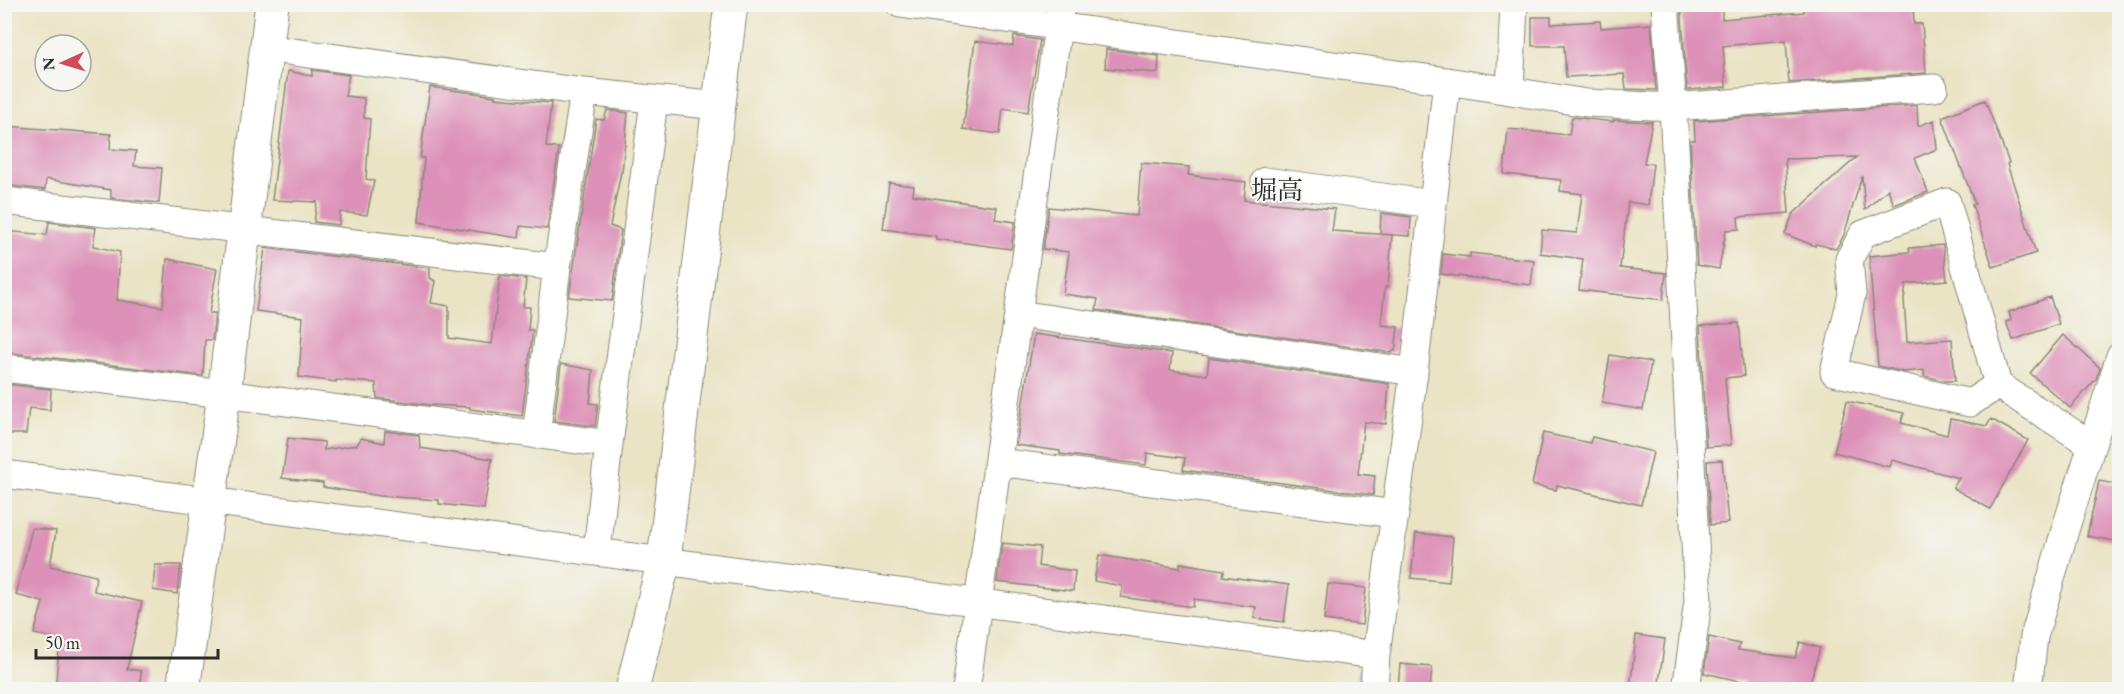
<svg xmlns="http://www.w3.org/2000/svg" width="2124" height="694" viewBox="0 0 2124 694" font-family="'EB Garamond','Noto Serif JP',serif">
<rect width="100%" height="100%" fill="#f6f6f2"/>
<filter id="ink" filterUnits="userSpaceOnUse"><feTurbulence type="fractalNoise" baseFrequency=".0167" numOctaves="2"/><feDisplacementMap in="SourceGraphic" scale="12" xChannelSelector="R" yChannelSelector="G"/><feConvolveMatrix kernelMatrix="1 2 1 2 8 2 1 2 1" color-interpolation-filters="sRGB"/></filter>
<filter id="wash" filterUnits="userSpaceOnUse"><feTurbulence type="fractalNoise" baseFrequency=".008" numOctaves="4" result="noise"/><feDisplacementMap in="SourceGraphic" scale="24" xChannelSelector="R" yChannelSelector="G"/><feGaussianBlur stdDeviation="1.35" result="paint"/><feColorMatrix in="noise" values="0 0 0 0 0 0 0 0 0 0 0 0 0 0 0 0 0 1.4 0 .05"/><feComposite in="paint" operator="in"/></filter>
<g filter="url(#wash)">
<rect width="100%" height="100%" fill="#eae4c5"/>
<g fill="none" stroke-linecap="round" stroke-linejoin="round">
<!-- stream -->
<path stroke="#84b6f1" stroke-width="8" d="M1360,690L1362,672"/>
</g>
<g id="blocks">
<!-- building -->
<path fill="#dd91b8" d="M1681,4H1722V19L1804,12L1803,4H1913L1914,24H1922L1926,73L1789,83L1786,40L1723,46L1726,87L1687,90Z
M1532,17H1551V24L1600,21L1601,28L1651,24L1656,90L1626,89L1624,74L1566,77L1564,46H1532Z
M1014,36L1040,40L1028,112L1003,108L1000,134L963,129L975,41L1013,46Z
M1106,49L1159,56L1158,73L1105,68Z
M312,70L349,75L345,96L364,98V118L370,119L366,179L374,181L367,215L340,212L339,225L314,222L317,202L272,200L288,71L312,76Z
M430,87L495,96V98L551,103L546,147L559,148L547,229L520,226L519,238L419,222L424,158H420Z
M1985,100L2009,163L2007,164L2036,253L1993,267L1972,205L1975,204L1942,117Z
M1917,105L1918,126L1934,120L1937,149L1915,158L1928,192L1894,205L1888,189L1865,210L1862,176L1844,235L1836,249L1816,244L1815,246L1785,234L1793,214L1857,157L1785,159L1789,213L1738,217L1739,229L1726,230L1719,269L1697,265L1690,140H1695L1694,121Z
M607,110L628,113L622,172H621L610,226L621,230L612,301L569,297L596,119L604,120Z
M1572,117L1613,122V120L1652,122L1644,163L1653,164L1648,205L1628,202L1620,268L1666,273L1663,300L1579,290L1583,259L1540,253L1542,230L1577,233L1582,194L1560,191L1561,180L1504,174L1508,129L1569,135Z
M4,126L111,134L110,149L136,151L134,166L162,168L159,203L111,198V190L46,179L45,190L4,185Z
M1141,163L1189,167L1188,175L1246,182L1244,200L1335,209L1332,231L1392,235L1388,287H1385L1381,325L1398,327L1395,351H1393L1392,353L1096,310L1098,299L1063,294L1069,252L1043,249L1049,207L1137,216Z
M889,183L914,186L913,195L997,207L995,219L1015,222L1011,249L936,239V236L883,229Z
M1381,213L1411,217L1410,236L1380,234Z
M49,222L96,228L93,246L120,252L117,300L163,307L167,259L217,269L209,313H215L212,340H205L203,376L4,352V231L47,235Z
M1943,245L1947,280L1906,284L1904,300L1907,342L1952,339L1955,381H1946L1924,376V370L1904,372L1878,366L1869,256L1910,252L1909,248Z
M265,248L430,268V278L435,281L431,303L449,306V338L492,344L500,276L526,279L523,307H530L528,330H533L522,416L470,409V407L430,405L377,398L376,383L336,380V382L299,377L303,317L256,311Z
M1470,253L1534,260L1531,285L1441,274L1443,254L1470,257Z
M2050,297L2059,324L2013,340L2006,322L2011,320L2009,312Z
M1739,323L1744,376L1725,378L1731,445L1706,447L1700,326Z
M1034,334L1172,353L1170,370L1207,375L1209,358L1389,384L1386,424L1364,422L1358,474L1375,476L1373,495L1183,470L1185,458L1147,453L1146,465L1060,454V451L1016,445Z
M2063,335L2100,368L2096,379L2070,408L2030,373Z
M1610,355L1651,362L1643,410L1602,403Z
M561,364L593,370L590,403L598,404L595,426L554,421Z
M4,384L51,389L50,410L29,408L26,434H4Z
M1847,401L1904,413L1901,423L1947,435L1950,419L1987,426L1991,419L2028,440L1990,509L1953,488L1959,478L1892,460L1890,467L1834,452Z
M385,431L419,435L420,448L492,459L484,509L439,504V500L380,496L323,487V483L282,478L288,438L324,442V450L357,445L361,438L384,443Z
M1543,433L1590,443L1592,437L1653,452L1641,505L1557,485L1556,490L1532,485Z
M1722,460L1728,523L1710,525L1707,461Z
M2099,481L2120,485V542L2087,536Z
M32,528L56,531L50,566L96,576L94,591L142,602L127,669L141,671L140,690H55L60,639L34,634L43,602L16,595Z
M1416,533L1453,537L1449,582L1411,578Z
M1002,543L1040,547L1038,566L1075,571L1073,591L997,582Z
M1099,555L1180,568V563L1224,570L1223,576L1289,585L1284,622L1254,618L1256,607L1194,599L1193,607L1121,597L1122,586L1094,581Z
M155,565H181L177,594L153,590Z
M1328,584L1366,588L1362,625L1324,620Z
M1636,635L1665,639L1658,690H1630Z
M1709,637L1740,644L1738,650L1795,658L1800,642L1820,648L1808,690H1742L1745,682L1704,673Z
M1400,664L1432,667L1430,690H1398Z"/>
</g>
</g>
<g filter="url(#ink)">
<use href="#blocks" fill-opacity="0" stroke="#8a8878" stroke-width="1.5"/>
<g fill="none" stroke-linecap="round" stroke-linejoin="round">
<!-- street casing -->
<g stroke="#8a8878" stroke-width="29">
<path id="street" d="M900,4L1447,81L1587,103L1673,107L1934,88
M1665,4L1673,107L1698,601L1686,690
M265,48L584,92L719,106
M1510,91L1514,4
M1265,181L1433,204
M4,201L557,267L584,92
M1018,314L1414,372
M4,368L224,394L609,444
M1998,385L1947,202L1863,234L1849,259L1852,294L1834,372L1970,403L1998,385L2092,445
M536,435L557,267
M998,462L1395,514
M4,474L1376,655
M597,551L609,444L654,101
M966,690L1061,4
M1374,690L1376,655L1414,372L1447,81
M2028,690L2034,637L2066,527L2120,356"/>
</g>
<!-- secondary casing -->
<g stroke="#8a8878" stroke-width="35">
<path id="secondary" d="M183,690L224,394L272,4
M632,690L664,560L731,4"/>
</g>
<!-- street -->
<use href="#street" stroke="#fff" stroke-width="27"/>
<!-- secondary -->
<use href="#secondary" stroke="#fff" stroke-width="33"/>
</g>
</g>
<g text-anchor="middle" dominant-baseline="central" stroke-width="4.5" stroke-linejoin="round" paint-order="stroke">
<!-- quarter labels -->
<g font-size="26" fill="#2b2b2b" stroke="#f6f6f2">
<text x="1277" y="190">堀高</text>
</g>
</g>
<!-- margin -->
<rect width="2124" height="694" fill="none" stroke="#f6f6f2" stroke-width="24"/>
<!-- north arrow -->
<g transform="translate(63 63) rotate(266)"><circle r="28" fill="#f6f6f2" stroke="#a5a5a2" stroke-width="1.5"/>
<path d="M0-4.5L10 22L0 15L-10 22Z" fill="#d1495b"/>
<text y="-9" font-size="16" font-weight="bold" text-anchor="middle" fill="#2b2b2b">N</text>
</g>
<!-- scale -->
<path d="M36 649v9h182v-9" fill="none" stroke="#2b2b2b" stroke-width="3"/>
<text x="45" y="649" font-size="18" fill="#2b2b2b" stroke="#f6f6f2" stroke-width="4.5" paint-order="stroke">50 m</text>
</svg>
